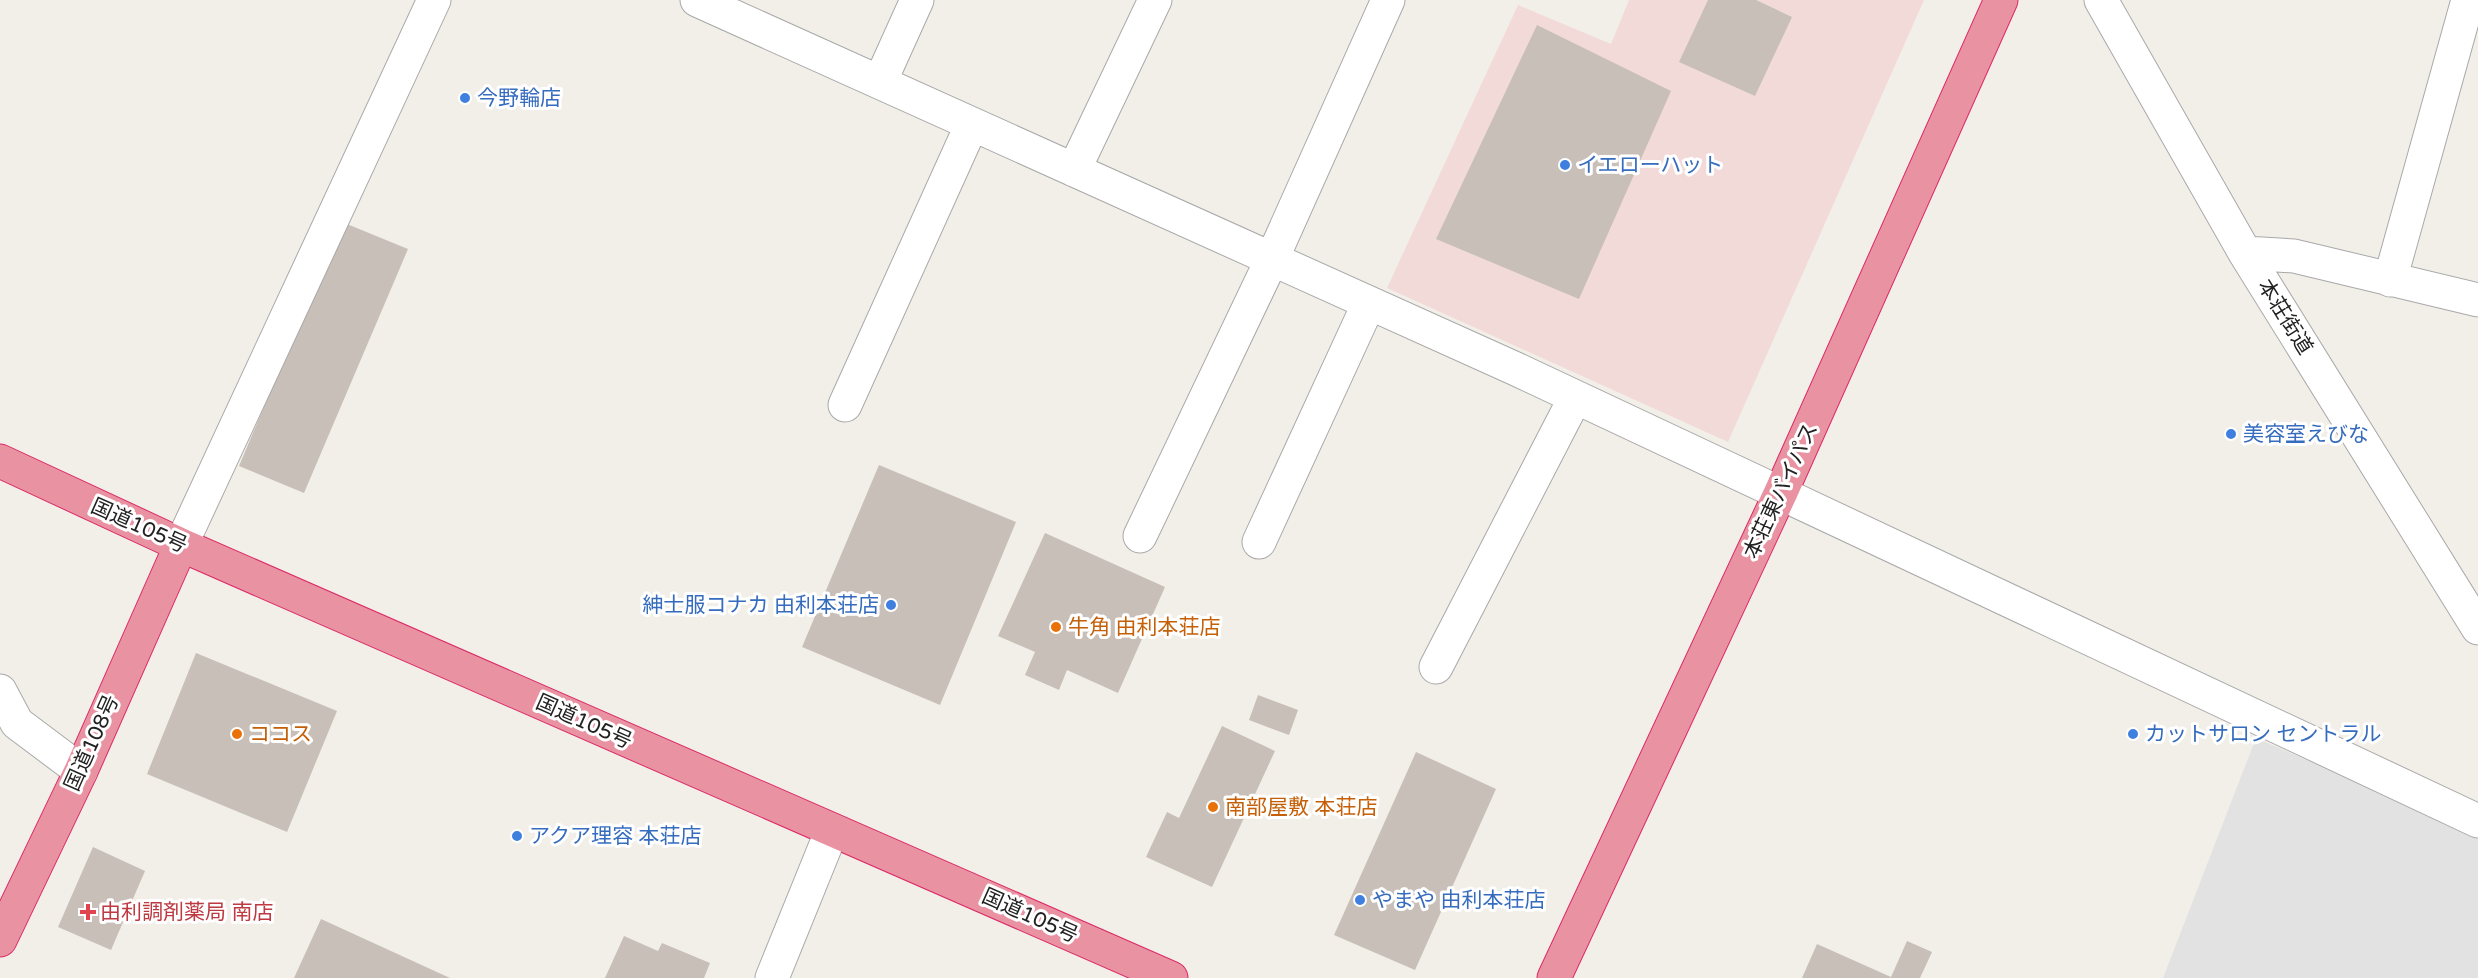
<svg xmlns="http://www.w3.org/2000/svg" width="2478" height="978" viewBox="0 0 2478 978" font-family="'Varela Round','Noto Sans JP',sans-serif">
<rect width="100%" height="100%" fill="#f2efe9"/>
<!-- commercial -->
<path fill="#f2dad9" d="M1629,0H1924L1728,442L1387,288L1518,5L1611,44Z"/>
<!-- parking -->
<path fill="#e2e2e2" d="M2256,738L2478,835V978H2163Z"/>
<!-- building -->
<path fill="#c7bfb8" d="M1708,0H1756L1792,17L1755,96L1679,62Z
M1537,25L1671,91L1579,299L1436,239Z
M342,222L408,249L304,493L239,466Z
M879,465L1016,522L940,705L802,647Z
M1045,533L1165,587L1118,693L1067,670L1059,690L1025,675L1035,652L998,636Z
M196,653L337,711L287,832L147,774Z
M1258,695L1298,710L1289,735L1249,720Z
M1222,726L1275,751L1212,887L1146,857L1167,812L1179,818Z
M1416,752L1496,789L1415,970L1334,935Z
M93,847L145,871L111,950L58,927Z
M321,919L450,978H294Z
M624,936L658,951L662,943L710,963L704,978H605Z
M1907,941L1932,952L1920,978H1802L1817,944L1891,977Z"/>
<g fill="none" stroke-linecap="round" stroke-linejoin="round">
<!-- minor casing -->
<g stroke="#a9a9a9" stroke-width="35">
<path id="minor" d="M697,0L1516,369L2478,821
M2101,0L2245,253L2478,628
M880,82L917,0
M1074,170L1155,0
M2245,253L2294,256L2478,300
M2390,280L2468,0
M845,405L972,124
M1140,536L1272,259L1388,0
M1259,542L1369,303
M181,545L434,0
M1436,667L1575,398
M0,691L17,723L81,771
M772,978L832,830"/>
</g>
<!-- highway casing -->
<g stroke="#dc2a67" stroke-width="35">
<path id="highway" d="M0,461L181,545L1171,978
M0,940L81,771L181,545
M1554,978L1781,492L2001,0"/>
</g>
<!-- minor -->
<use href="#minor" stroke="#fff" stroke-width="33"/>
<!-- highway -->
<use href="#highway" stroke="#e892a2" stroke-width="33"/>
</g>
<!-- markers -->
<g fill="#3f7fe0" stroke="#fff" stroke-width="2">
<circle cx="465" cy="98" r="6"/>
<circle cx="1565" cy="165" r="6"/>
<circle cx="2231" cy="434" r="6"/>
<circle cx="891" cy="605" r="6"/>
<circle cx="2133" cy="734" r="6"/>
<circle cx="517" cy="836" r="6"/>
<circle cx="1360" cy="900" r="6"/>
</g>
<g fill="#e8710a" stroke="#fff" stroke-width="2">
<circle cx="1056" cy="627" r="6"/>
<circle cx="237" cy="734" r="6"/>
<circle cx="1213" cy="807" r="6"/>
</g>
<path fill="#e0444e" stroke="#fff" stroke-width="2" d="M85 903h6v6h6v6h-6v6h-6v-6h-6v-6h6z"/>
<g text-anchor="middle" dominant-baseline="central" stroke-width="6" stroke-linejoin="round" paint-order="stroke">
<!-- shop labels -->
<g font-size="21" fill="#366cbe" stroke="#fff" text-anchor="start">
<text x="477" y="98">今野輪店</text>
<text x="1577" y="165">イエローハット</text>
<text x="2243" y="434">美容室えびな</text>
<text x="879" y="605" text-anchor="end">紳士服コナカ 由利本荘店</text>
<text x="2145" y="734">カットサロン セントラル</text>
<text x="529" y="836">アクア理容 本荘店</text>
<text x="1372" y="900">やまや 由利本荘店</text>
</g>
<!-- street labels -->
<g font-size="21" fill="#222" stroke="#fff">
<text transform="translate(2285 317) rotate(58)">本荘街道</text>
<text transform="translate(1781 491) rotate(-65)">本荘東バイパス</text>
<text transform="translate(139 526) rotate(24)">国道105号</text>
<text transform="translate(584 722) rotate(24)">国道105号</text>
<text transform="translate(92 743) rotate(-66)">国道108号</text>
<text transform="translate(1030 916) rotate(24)">国道105号</text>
</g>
<!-- food labels -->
<g font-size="21" fill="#c56008" stroke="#fff" text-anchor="start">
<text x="1068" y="627">牛角 由利本荘店</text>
<text x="249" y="734">ココス</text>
<text x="1225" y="807">南部屋敷 本荘店</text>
</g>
<!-- health labels -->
<g font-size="21" fill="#be3a42" stroke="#fff" text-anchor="start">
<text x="100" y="912">由利調剤薬局 南店</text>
</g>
</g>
</svg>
